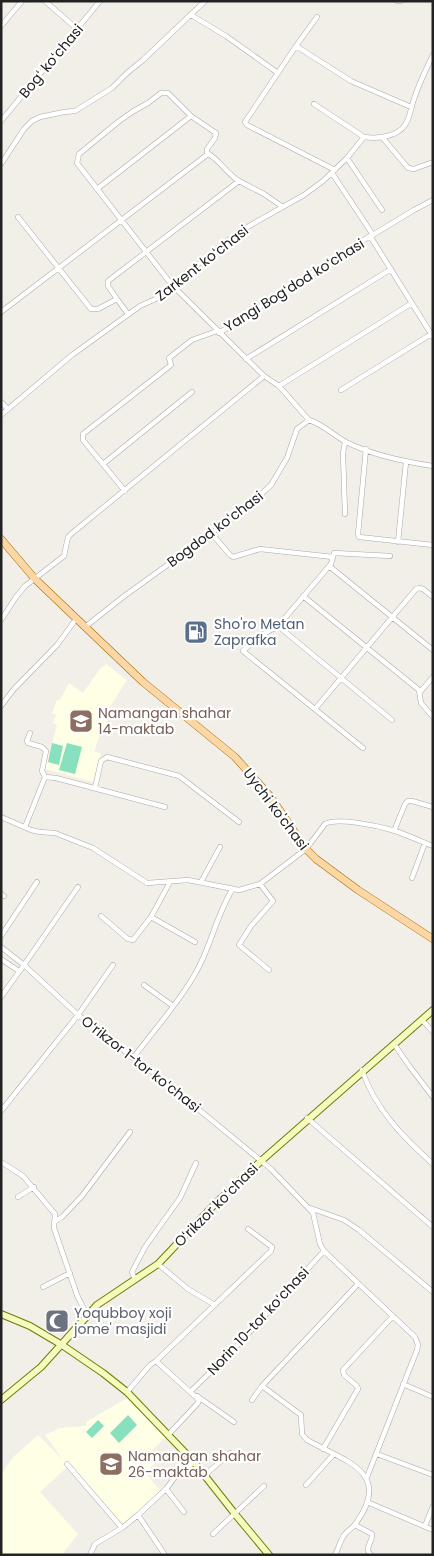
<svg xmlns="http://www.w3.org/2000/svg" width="434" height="1556" viewBox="0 0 434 1556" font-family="Poppins,sans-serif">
<rect width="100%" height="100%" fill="#f2efe9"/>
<!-- education -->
<path fill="#ffffe5" d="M106,664L127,680L105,715L109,718L100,735L94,751L101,754L93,782L45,769L57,725L53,723L56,715L52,713L57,700H60L69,683L83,693L102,666L103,667Z
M127,1398L166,1437L149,1453L157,1462L145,1472L162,1493L123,1527L65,1463L66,1468L40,1492L78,1534L63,1553L65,1555H1V1475L12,1458L38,1435L63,1460L45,1435L60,1428L86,1426V1422Z"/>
<!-- pitch -->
<path fill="#88e0be" d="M52,743L63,746L59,765L48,762Z
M67,743L82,747L75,774L59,770Z
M128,1415L137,1425L119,1443L110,1433Z
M98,1420L104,1426L92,1438L86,1432Z"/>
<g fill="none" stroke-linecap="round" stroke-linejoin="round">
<!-- street casing -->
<g stroke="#a9a9a9" stroke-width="5.5">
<path id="street" d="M45,1L77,29
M397,1H401
M191,15L226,36L278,73
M1,26L22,1
M296,46L317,17
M314,104L364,137
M191,116L216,133L215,138L207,149V153C219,159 227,174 239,181
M1,121L100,1
M382,137L408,168L414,169L433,162
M347,158L382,210
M1,164L24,129L32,121L40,117L64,112L75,111L112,88L127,73L143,60L205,1
M335,170L247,125L245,122L296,46L351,81L411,107
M332,173L373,235
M97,189L191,116L168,93H161L148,103L132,112L118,122L79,154L77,163L172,285L264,376L279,386L309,420
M18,217L91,309H98L117,299L128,314
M371,236L414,210L433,200
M117,299L108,286V281L239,181L264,194L283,207
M1,312L208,154
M219,333L370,236L433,337
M246,359L391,269
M279,386L412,303
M341,390L433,333
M1,402L8,409
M1,415L72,355L140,306L160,297L172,285L227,241L249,226L304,195L323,181L347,158L364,137C377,139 397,137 405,125C410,118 411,107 414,99C419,84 426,69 433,55
M366,449L358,534L359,537L433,545
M103,464L192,392
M125,491L83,440V434L171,365L169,358L192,340L217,331
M345,514L343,453L345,442
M211,533L230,555L233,557L260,549L333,557
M398,542L406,462
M329,566L433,650
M303,596L419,690L421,703L433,717
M1,620L16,597L25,586L64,556L68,537L71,534L264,376
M278,626L392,720
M85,627L123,597L249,506L271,485L287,458L297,429L309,420C323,424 333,435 346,442C370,454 406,462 433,466
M420,692L433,677
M1,706L14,689L57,645L76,619
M315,709L416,589L419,588L423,589L433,597
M30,733L27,741L28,743L42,747L46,751L42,771L45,777
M363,748L243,651L258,637L278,626L331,564L334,553L390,556
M95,788L101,761L107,757L179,776L239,822
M1,817L31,830L40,832L55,833L93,848L147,883L188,880L239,890L260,884L306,849L325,824C337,817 378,826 392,830C406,834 419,841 433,846
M25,827L45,777L56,778L165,807
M394,831L405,804L408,801H412L433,807
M412,878L425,843
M201,882L220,847
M260,884L273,901L251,926L239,945L269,970
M1,894L4,896
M101,916L128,939L133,940L151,917L170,882
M151,917L195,942
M1,936L37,882
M1,947L24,965L78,887
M1,959L19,971
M144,985L173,1006
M1,997L24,965L78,1015L169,1085L271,1169L313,1213L320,1244L324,1251L415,1337L418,1345L417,1350L367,1477
M422,1020L433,1032
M394,1044L410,1067L433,1097
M133,1058C154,1030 178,1004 195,974C211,947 216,916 232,890
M362,1070C375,1109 403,1137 433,1164
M1,1111L78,1015L113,965
M307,1118L433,1227
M1,1162L23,1176L55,1214L54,1228L77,1295L87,1315
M18,1197L34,1187
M310,1208L344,1220L359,1230L433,1292
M54,1222L62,1217L82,1196L130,1132
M158,1264L188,1289L215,1305
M135,1280L132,1272L145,1247L180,1198L196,1163
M43,1287L70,1273
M156,1361L199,1400L198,1403L168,1435
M403,1384L433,1397
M262,1386L301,1415L302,1434L307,1440C345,1461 393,1472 356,1523C353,1528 348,1530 345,1534C340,1540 339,1548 335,1555
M191,1391L235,1348L324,1251
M127,1392L150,1365L156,1361L271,1251L272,1247L248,1229
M197,1396L234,1422
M252,1400L262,1386L358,1284
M323,1449L358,1389L357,1386L344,1375L343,1370L393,1316
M377,1454L433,1475
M67,1464L122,1528
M205,1475L230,1453
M306,1485L334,1454
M166,1489L184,1512
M367,1502L433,1530
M138,1515L165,1555
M355,1525L372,1534C373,1540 367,1545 368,1551L371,1555
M425,1526L433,1506
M213,1534L264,1486
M90,1555L95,1544L122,1528L138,1515L166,1489L175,1477L194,1462"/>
</g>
<!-- secondary casing -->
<g stroke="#707d05" stroke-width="8">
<path id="secondary" d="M1,1314L30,1326L62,1345L103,1373L127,1392L194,1462L235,1514L269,1555
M1,1400L41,1367L97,1305L158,1264L215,1204L261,1161L433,1010"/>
</g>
<!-- primary casing -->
<g stroke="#a06b00" stroke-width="8">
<path id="primary" d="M1,539L35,579L143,682L235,757L270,796L306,849L316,859L358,890L433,939"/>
</g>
<!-- street -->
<use href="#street" stroke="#fff" stroke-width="4.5"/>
<!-- secondary -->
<use href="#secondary" stroke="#f7fabf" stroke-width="6"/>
<!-- primary -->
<use href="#primary" stroke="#fcd6a4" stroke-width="7"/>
</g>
<!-- icons -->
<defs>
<g id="fuel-square" transform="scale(1.25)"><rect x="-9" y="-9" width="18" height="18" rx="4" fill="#5c6f8a" stroke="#fff"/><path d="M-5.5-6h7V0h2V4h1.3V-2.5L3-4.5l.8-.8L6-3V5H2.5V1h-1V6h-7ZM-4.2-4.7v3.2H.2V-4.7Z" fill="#fff"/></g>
<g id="school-square" transform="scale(1.25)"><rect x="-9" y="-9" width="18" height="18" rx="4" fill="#8d6e63" stroke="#fff"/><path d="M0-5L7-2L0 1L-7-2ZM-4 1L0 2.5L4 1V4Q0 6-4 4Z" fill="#fff"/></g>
<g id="mosque-square" transform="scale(1.25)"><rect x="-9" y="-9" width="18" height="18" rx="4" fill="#6b7280" stroke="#fff"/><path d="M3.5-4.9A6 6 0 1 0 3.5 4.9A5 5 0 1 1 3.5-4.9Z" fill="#fff"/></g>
</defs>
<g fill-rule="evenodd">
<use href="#fuel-square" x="196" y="632"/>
<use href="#school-square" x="81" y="721"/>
<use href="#mosque-square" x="57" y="1321"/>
<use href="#school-square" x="111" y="1464"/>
</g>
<g text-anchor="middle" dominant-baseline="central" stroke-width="4.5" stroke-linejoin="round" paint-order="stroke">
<!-- street labels -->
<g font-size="14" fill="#222" stroke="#fff">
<text transform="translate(51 61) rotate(-50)">Bogʻ koʻchasi</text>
<text transform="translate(202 263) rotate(-38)">Zarkent koʻchasi</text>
<text transform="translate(294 285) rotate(-32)">Yangi Bogʻdod koʻchasi</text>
<text transform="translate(215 529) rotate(-37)">Bogdod koʻchasi</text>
<text transform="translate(276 809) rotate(53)">Uychi ko'chasi</text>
<text transform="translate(141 1064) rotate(38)">Oʻrikzor 1-tor koʻchasi</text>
<text transform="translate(216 1205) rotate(-45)">Oʻrikzor koʻchasi</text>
<text transform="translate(258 1321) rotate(-47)">Norin 10-tor koʻchasi</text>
</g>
<!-- service labels -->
<g font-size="14" fill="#4e5e75" stroke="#fff" text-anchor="start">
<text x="214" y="624">Sho'ro Metan<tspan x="214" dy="16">Zaprafka</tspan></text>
</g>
<!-- education labels -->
<g font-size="14" fill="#785e54" stroke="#fff" text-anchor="start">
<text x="98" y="713">Namangan shahar<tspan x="98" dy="16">14-maktab</tspan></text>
<text x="128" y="1456">Namangan shahar<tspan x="128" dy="16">26-maktab</tspan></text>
</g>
<!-- worship labels -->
<g font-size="14" fill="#5b616d" stroke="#fff" text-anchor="start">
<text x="74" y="1313">Yoqubboy xoji<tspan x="74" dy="16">jome' masjidi</tspan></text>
</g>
</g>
<!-- border -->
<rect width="434" height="1556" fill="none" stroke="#222222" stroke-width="5"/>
</svg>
